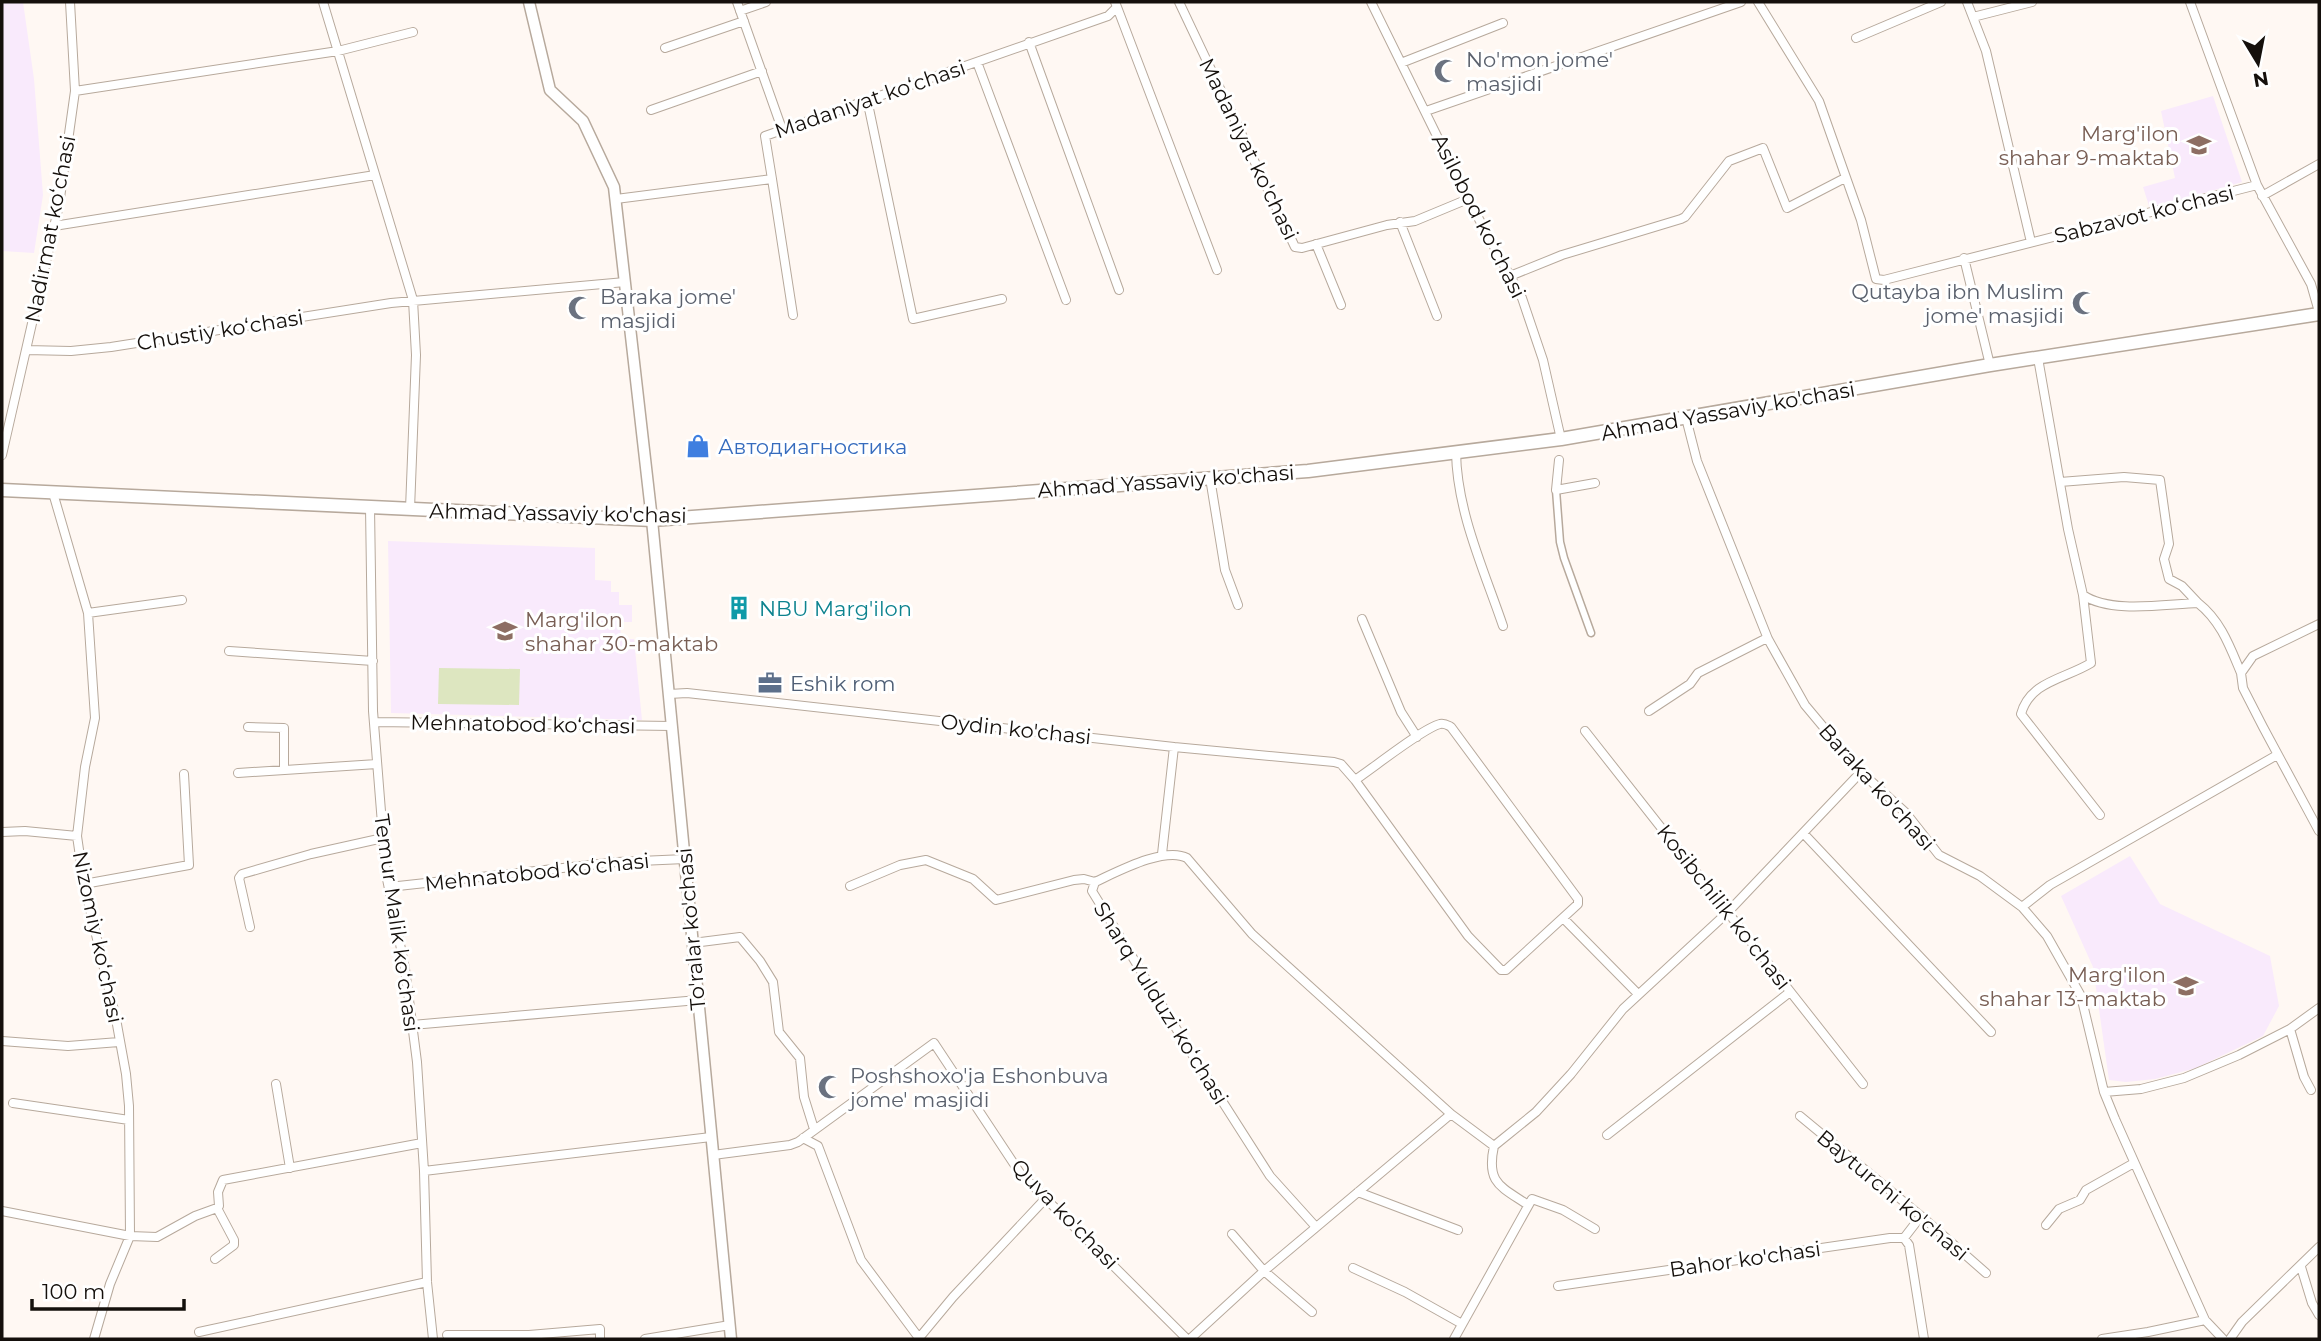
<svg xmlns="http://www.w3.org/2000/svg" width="2321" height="1341" viewBox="0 0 2321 1341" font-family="Montserrat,sans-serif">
<rect width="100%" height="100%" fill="#fff8f3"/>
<!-- education -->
<path fill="#f9eafc" d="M2,2H23L34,79L43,195L34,253L2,251Z
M2213,96L2242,182L2150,209L2143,187L2175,178L2161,111Z
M388,541L595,548V580L611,581V592H619V605H632V622H620L621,639H634L642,720L391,713Z
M2130,856L2160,904L2270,956L2279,1006L2263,1036L2196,1068L2155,1079L2126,1082L2109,1080L2093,967L2061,896Z"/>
<!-- green -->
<path fill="#dde6c0" d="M439,668L520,669L519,705L438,704Z"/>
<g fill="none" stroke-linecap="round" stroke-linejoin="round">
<!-- pedestrian casing -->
<g stroke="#b7a99c" stroke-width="9">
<path id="pedestrian" d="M1556,490L1560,542L1564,558L1591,633"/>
</g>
<!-- minor casing -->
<g stroke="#b7a99c" stroke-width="10">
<path id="minor" d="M323,2L413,300L416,355L410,509
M737,2L782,129
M1179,2L1295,247L1302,248L1387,225L1415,221L1468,199
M1371,2L1468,199L1522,298L1543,360L1561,439
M1758,2L1819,101L1861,220L1876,279L1884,280L2257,185
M1967,2L1986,51L2031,242
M2190,2L2257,185L2311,284L2319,312
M1117,7L1217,270
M740,11L766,2
M1973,17L2032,2
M1856,38L1941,2
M1029,42L1119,290
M665,48L744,21
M977,62L1066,300
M1401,63L1503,23
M75,91L338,51L413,32
M867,99L913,319L1002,299
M651,110L762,71
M1426,111L1741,2
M772,179L793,315
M2262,196L2319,164
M616,199L772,179L765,136L1108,16L1117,7L1115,2
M1400,222L1437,316
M54,226L375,175
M1316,244L1341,305
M1964,258L1990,365
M1510,276L1562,255L1681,219L1685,217L1729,161L1763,148L1787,208L1845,178
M26,350L71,351L111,347L391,303L625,282
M2038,358L2068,529L2083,595C2111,614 2165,604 2198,603C2221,621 2230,647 2241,673
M1686,418L1697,461L1768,639L1805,705L1861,772L1906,813L1939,855L1980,876L2022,907L2047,936L2081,996L2104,1092L2115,1119L2205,1320L2223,1339
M1456,452C1457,512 1484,570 1503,626
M2,455L59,205L75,91L70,2
M1559,460L1556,490L1595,483
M1210,478L1225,570L1238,605
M2060,482L2124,477L2160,480L2169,544L2164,559L2169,579L2182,586L2198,603
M53,493L88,613L95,718L85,767L77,836L84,884L116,1019L126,1074L129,1106L130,1236L110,1284L94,1339
M370,507L373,711L386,874L405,969L417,1062L424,1171L427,1282L433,1339
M2083,595L2091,663C2065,679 2030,681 2021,714L2100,815
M88,613L182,600
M1362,619L1401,712L1417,737
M2319,624L2253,656L2241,673L2243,688L2263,727L2319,831
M229,651L373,661
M669,694L687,693L1174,747L1334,762L1341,764L1355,780L1468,936L1501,970H1506L1578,904V899L1451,727C1447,725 1445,723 1440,724C1423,728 1372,769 1355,780
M1649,711L1690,684L1698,673L1767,638
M374,722L672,726
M248,727L284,728V770
M1585,731L1863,1084
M238,773L377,764
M2,832L25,831L77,836
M1804,834L1991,1032
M1162,854L1174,747
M84,884L189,865L184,774
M850,886L900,865L926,860L973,879L996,900L1074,880L1084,879L1095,882
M389,887L617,862L685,859
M2022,907L2050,885L2277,755
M1564,919L1638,994
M250,927L239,878L242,874L311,854L383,838
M693,943L740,937L760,961L773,982L779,1032L800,1058L804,1097L814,1129
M412,1025L698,1000
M2290,1029L2304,1077L2311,1090
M2,1041L68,1046L119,1042
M276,1084L290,1168
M2104,1092L2141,1089L2184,1078L2239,1055L2290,1029L2319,1008
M13,1103L129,1120
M1800,1116L1921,1216L1986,1273
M1607,1135L1790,992
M803,1138L818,1146L861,1260L919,1338L953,1297L1046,1198
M713,1155L790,1145L798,1142L934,1043L1020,1173L1187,1339
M424,1171L711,1137
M1358,1192L1458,1230
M1528,1205C1500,1186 1486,1183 1494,1146L1536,1112L1571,1074L1623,1009L1728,912L1861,772
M2,1211L130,1236L157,1237L195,1216L217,1208L219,1206L218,1192L223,1180L422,1143
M2046,1225L2059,1209L2080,1200L2086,1190L2134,1163
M1316,1227L1270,1176L1185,1043L1092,891L1095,882C1117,872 1165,846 1187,858L1252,934L1451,1114
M1232,1234L1264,1271L1312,1312
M1904,1238L1909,1245L1924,1339
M215,1259L234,1245V1240L217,1208
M2301,1267L2312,1303L2319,1315
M1353,1268L1405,1292L1462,1324
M1558,1286L1890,1238H1904L1921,1216
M199,1332L427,1282
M447,1335H529L600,1329V1339
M645,1339L730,1325
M1190,1339L1264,1271L1451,1114L1494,1146
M1454,1339L1532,1199L1563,1210L1595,1229
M2102,1339L2148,1332L2205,1320
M2230,1339L2242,1322L2319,1247"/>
</g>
<!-- tertiary casing -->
<g stroke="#b7a99c" stroke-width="13">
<path id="tertiary" d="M529,2L550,90L583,121L614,187L652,520L731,1339"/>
</g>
<!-- secondary casing -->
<g stroke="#b7a99c" stroke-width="15">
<path id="secondary" d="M2,490L652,520L1308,471L1561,439L1990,365L2319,314"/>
</g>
<!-- pedestrian -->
<use href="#pedestrian" stroke="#fff" stroke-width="6"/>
<!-- minor -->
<use href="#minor" stroke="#fff" stroke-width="8"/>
<!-- tertiary -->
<use href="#tertiary" stroke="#fff" stroke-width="10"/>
<!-- secondary -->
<use href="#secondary" stroke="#fff" stroke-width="12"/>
</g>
<!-- icons -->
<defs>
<g id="mosque-bare" transform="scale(1.89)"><path d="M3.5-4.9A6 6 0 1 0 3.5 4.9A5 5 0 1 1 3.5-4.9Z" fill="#6b7280" stroke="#fff" stroke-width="2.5" paint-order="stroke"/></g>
<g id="school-bare" transform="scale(1.89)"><path d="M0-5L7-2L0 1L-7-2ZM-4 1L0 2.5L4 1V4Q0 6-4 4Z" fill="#8d6e63" stroke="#fff" stroke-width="2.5" paint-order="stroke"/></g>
<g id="shop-bare" transform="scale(1.89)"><path d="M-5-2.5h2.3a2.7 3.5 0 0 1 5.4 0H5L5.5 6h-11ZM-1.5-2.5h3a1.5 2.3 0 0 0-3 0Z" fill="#3f7fe0" stroke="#fff" stroke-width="2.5" paint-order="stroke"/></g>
<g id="building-bare" transform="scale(1.89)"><path d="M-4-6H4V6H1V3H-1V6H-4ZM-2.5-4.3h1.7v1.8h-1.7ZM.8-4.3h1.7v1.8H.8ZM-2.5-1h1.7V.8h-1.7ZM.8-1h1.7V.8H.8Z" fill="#0f9aa8" stroke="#fff" stroke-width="2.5" paint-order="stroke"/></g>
<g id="office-bare" transform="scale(1.89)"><path d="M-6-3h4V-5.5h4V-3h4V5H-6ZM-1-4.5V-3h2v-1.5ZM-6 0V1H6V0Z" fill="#5c6f8a" stroke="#fff" stroke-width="2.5" paint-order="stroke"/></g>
</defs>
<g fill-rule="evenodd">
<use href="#mosque-bare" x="1446" y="71"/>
<use href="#school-bare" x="2199" y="145"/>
<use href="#mosque-bare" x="2084" y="303"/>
<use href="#mosque-bare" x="580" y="308"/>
<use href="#shop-bare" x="698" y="446"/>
<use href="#building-bare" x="739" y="608"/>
<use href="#school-bare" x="505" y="631"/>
<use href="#office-bare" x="770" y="683"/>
<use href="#school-bare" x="2186" y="986"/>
<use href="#mosque-bare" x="830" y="1087"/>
</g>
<g text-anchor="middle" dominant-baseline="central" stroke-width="6" stroke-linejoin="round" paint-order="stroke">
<!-- worship labels -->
<g font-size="21" fill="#5b616d" stroke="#fff" text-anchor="start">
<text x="1466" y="59">No'mon jome'<tspan x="1466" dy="24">masjidi</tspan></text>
<text x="2064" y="291" text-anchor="end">Qutayba ibn Muslim<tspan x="2064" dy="24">jome' masjidi</tspan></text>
<text x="600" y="296">Baraka jome'<tspan x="600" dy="24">masjidi</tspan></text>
<text x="850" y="1075">Poshshoxo'ja Eshonbuva<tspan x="850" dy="24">jome' masjidi</tspan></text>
</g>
<!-- street labels -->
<g font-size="21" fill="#15100c" stroke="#fff">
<text transform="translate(870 99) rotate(-19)">Madaniyat koʻchasi</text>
<text transform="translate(1249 149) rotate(64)">Madaniyat ko'chasi</text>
<text transform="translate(2144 214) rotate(-14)">Sabzavot koʻchasi</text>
<text transform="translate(1479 216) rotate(63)">Asilobod koʻchasi</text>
<text transform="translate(50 229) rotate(-79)">Nadirmat koʻchasi</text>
<text transform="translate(220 330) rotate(-9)">Chustiy koʻchasi</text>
<text transform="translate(1728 411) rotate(-10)">Ahmad Yassaviy ko'chasi</text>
<text transform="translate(1166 481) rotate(-4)">Ahmad Yassaviy ko'chasi</text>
<text transform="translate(558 513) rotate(1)">Ahmad Yassaviy ko'chasi</text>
<text transform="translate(523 724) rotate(1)">Mehnatobod ko‘chasi</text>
<text transform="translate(1016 729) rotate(6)">Oydin ko'chasi</text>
<text transform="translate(1877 787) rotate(48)">Baraka ko'chasi</text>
<text transform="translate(537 872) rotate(-6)">Mehnatobod koʻchasi</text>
<text transform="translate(1724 907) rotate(52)">Kosibchilik koʻchasi</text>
<text transform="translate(397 923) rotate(82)">Temur Malik koʻchasi</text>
<text transform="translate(691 929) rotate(-95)">To'ralar ko'chasi</text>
<text transform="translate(98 937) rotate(78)">Nizomiy koʻchasi</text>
<text transform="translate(1161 1003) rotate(58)">Sharq Yulduzi koʻchasi</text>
<text transform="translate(1893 1195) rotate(40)">Bayturchi ko'chasi</text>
<text transform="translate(1065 1214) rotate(46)">Quva ko'chasi</text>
<text transform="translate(1745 1259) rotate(-8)">Bahor ko'chasi</text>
</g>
<!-- education labels -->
<g font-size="21" fill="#785e54" stroke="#fff" text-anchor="end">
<text x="2179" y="133">Marg'ilon<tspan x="2179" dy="24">shahar 9-maktab</tspan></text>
<text x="525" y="619" text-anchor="start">Marg'ilon<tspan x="525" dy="24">shahar 30-maktab</tspan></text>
<text x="2166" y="974">Marg'ilon<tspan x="2166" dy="24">shahar 13-maktab</tspan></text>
</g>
<!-- shop labels -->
<g font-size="21" fill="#366cbe" stroke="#fff" text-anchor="start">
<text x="718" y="446">Автодиагностика</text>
</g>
<!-- culture labels -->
<g font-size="21" fill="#0d838f" stroke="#fff" text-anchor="start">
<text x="759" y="608">NBU Marg'ilon</text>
</g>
<!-- service labels -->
<g font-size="21" fill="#4e5e75" stroke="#fff" text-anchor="start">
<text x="790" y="683">Eshik rom</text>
</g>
</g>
<!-- border -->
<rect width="2321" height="1341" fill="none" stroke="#15100c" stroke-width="7"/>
<!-- north arrow -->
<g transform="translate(2258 63) rotate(170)" stroke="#ffffff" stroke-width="5" paint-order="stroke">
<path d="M0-5L12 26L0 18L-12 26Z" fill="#15100c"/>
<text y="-10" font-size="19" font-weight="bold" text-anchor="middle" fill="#15100c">N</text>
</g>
<!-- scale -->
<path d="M32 1299v10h152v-10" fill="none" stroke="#15100c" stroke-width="3.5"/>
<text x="42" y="1299" font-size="21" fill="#15100c" stroke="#ffffff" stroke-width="5" paint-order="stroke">100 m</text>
</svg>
